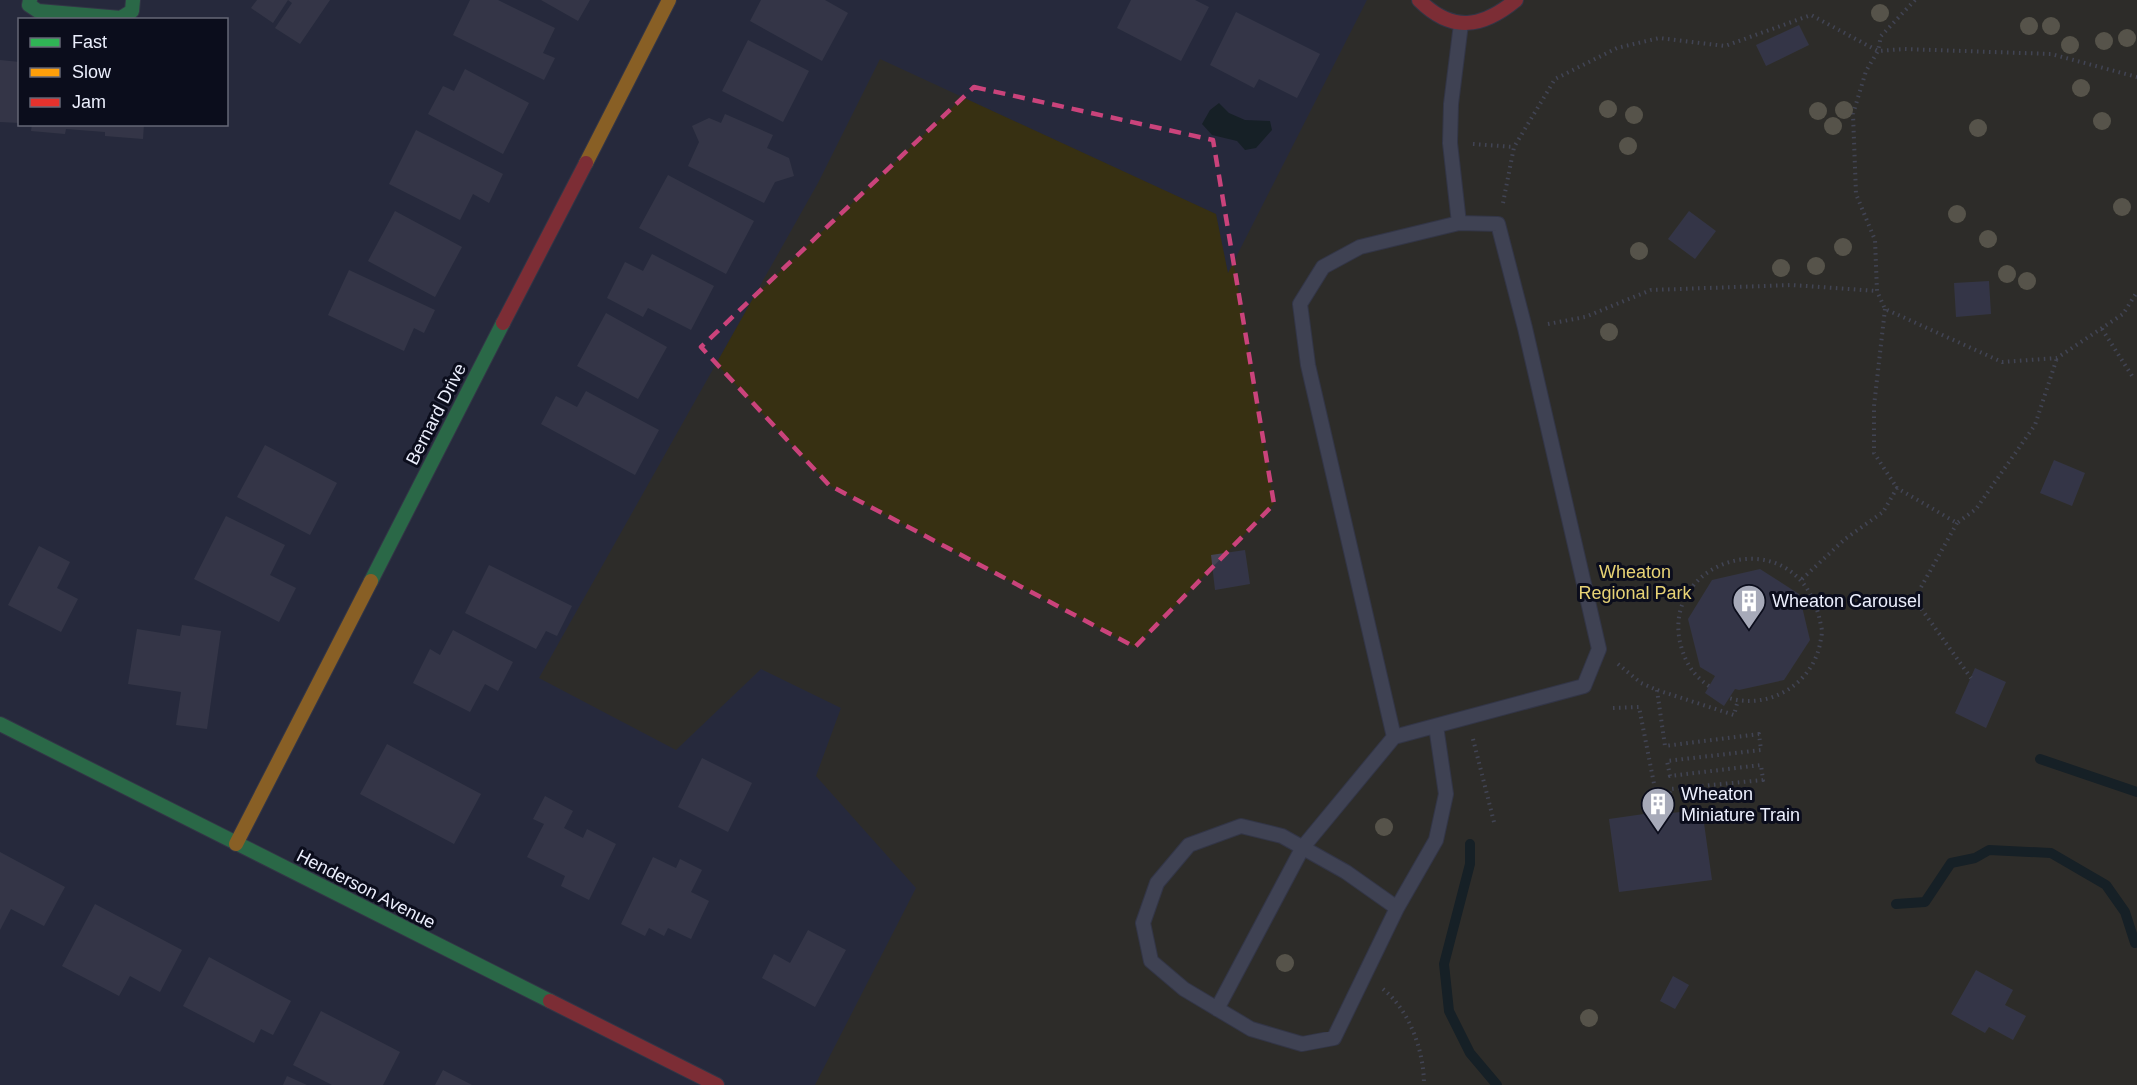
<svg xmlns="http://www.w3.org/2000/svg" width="2137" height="1085" viewBox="0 0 2137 1085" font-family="Arial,sans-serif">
<rect width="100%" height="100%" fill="#26293c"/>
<!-- green -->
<path fill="#373012" d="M1367,0H2137V1085H815L916,888L816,776L841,708L761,669L676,750L539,678L818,183L880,59L1216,214L1228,273Z"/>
<!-- water -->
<path fill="#04140c" d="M1219,103L1229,113L1245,120L1270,121L1272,130L1256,148L1245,150L1237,141L1212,135L1202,124L1210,110Z"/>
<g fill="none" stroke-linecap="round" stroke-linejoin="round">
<!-- stream -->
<path stroke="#04140c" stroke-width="10" d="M2040,759L2137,792
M1470,844V864L1444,964L1449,1011L1470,1053L1497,1085
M1896,904L1925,902L1951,863L1975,858L1989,850L2051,853L2106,885L2125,912L2135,943"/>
</g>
<!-- building -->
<path fill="#454454" d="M257,0H330L300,44L275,28L292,3L288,0L273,23L251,8Z
M470,0H498L555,28L543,53L555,58L544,80L453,35Z
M541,0H590L578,21Z
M761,0H825L848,13L822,61L750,21Z
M1131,0H1195L1209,7L1181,61L1117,28Z
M1236,12L1320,54L1297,98L1259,79L1254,88L1210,65Z
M1799,25L1809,45L1766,66L1756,45Z
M748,40L809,71L783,122L722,91Z
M0,60L20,62V123L0,122Z
M465,69L529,103L503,154L428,114L443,86L454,91Z
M725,114L773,135L767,148L789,158L794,176L775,182L764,203L688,166L699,142L692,126L709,118L721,123Z
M32,124H144L143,139L105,136V132L66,129L65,134L31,131Z
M416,130L503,174L489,203L473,194L460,220L389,184Z
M668,175L754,221L726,274L639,228Z
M395,211L462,247L435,297L368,261Z
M1689,211L1716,231L1695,259L1668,239Z
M652,254L714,286L691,330L648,308L643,317L607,298L625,262L643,271Z
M349,270L435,310L424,333L414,328L404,351L328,315Z
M1989,281L1991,314L1956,317L1954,283Z
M606,313L667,347L638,399L577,366Z
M586,391L659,430L635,475L541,424L556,396L577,407Z
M265,445L337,483L310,535L237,497Z
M2054,460L2085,473L2072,506L2040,493Z
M226,516L285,545L270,575L296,588L279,622L194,579Z
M39,546L70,562L57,588L78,599L61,632L8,605Z
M1245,550L1250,584L1215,590L1211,555Z
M489,565L572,606L557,636L546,631L536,649L465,613Z
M1760,569L1799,594L1810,640L1784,680L1739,690L1735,689L1724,706L1705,693L1715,676L1700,667L1688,619L1712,580Z
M182,625L221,631L207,729L176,725L181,692L128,684L137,629L180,636Z
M453,630L513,662L498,691L485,684L470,712L413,683L430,649L440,655Z
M1975,668L2006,682L1986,728L1955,713Z
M387,744L481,794L454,844L360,794Z
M702,758L752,783L728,832L678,807Z
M545,796L573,811L564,828L583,838L587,829L616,844L589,900L561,886L565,876L527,857L544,824L533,819Z
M1669,797L1672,813L1702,809L1712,880L1619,892L1609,819L1644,814L1642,801Z
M0,852L65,887L44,926L11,909L0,930Z
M653,857L676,868L680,859L702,870L691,892L709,901L691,939L668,928L664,936L649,928L645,936L621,924Z
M95,904L182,950L160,992L130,976L119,996L62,966Z
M808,930L846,950L815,1007L762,978L774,954L790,963Z
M209,957L291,1001L273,1035L261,1029L254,1043L183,1006Z
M1976,970L2013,990L2005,1005L2026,1016L2013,1040L1989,1027L1985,1033L1951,1014Z
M1673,976L1689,985L1675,1009L1660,1001Z
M321,1011L400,1052L383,1085H332L293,1065Z
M443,1070L472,1085H435Z
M287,1076L307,1085H283Z"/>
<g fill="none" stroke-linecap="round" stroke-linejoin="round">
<!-- lane casing -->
<g stroke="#414352" stroke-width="16">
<path id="lane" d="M1459,223L1498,224L1525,328L1599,649L1584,686L1394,737L1308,365L1300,304L1323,267L1360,247Z
M1459,223L1450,143L1451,104L1461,24
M1397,908L1346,872L1282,836L1241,826L1189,845L1157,883L1143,923L1151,961L1184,989L1251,1029L1302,1044L1334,1038L1397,908L1436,840L1446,794L1436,726
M1217,1009L1303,847L1394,737"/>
</g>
<!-- fast casing -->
<g stroke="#414352" stroke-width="16">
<path id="fast" d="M30,0L29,5L38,11L121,18L132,11L133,0
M371,581L503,323
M0,724L550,1001"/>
</g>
<!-- slow casing -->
<g stroke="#414352" stroke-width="16">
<path id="slow" d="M586,163L669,0
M236,844L371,581"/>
</g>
<!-- jam casing -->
<g stroke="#414352" stroke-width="16">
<path id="jam" d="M1419,0C1452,33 1482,28 1516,0
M503,323L586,163
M550,1001L717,1085"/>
</g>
<!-- path -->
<path stroke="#626472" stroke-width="4" stroke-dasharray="1.5 4.5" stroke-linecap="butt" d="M1915,0L1881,36L1878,51L1866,71L1853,114L1856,194L1875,240L1877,291L1885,309L2002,362L2057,358L2123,314L2137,292
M1473,144L1514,147
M1503,203L1514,147L1555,79L1617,48L1659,38L1725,46L1811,15L1878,51L1904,49L2051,54L2137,77
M1885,309L1874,406V453L1897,488
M1548,324L1585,317L1651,290L1792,285L1877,291
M2102,329L2134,379
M1957,523L1920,589V607L1971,678
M1802,579L1845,539L1883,512L1897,488L1957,523L1976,509L2035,425L2057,358
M1618,664L1641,683L1657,690L1734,715L1738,700
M1709,686C1694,676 1686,664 1681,646C1657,557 1802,514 1821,626C1823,632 1821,638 1820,644C1812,684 1769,710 1729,698
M1657,690L1665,746L1759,734L1761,750L1667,761L1670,776L1761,765L1763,780L1670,789L1669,797
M1613,708L1639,707L1657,799
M1473,739L1495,826
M1383,989C1410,1011 1424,1051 1424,1085"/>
<!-- lane -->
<use href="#lane" stroke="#5d5f6f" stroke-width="14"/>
<!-- fast -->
<use href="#fast" stroke="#30b455" stroke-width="14"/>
<!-- slow -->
<use href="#slow" stroke="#ff9f0a" stroke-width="14"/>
<!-- jam -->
<use href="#jam" stroke="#e5322d" stroke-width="14"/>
</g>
<!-- trees -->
<g fill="#90865b">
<circle cx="1880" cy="13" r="9"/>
<circle cx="2029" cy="26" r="9"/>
<circle cx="2051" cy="26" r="9"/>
<circle cx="2127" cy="38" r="9"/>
<circle cx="2104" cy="41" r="9"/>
<circle cx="2070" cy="45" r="9"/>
<circle cx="2081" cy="88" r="9"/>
<circle cx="1608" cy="109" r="9"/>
<circle cx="1844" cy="110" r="9"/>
<circle cx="1818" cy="111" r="9"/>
<circle cx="1634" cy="115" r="9"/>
<circle cx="2102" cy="121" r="9"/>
<circle cx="1833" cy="126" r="9"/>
<circle cx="1978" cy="128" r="9"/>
<circle cx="1628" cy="146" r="9"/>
<circle cx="2122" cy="207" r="9"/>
<circle cx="1957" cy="214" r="9"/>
<circle cx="1988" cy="239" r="9"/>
<circle cx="1843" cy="247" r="9"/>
<circle cx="1639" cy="251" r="9"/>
<circle cx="1816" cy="266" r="9"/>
<circle cx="1781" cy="268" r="9"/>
<circle cx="2007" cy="274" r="9"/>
<circle cx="2027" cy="281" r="9"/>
<circle cx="1609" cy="332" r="9"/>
<circle cx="1384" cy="827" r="9"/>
<circle cx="1285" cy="963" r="9"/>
<circle cx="1589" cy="1018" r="9"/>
</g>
<!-- marked area -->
<path d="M0 0H2137V1085H0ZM974,87L1213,140L1274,504L1135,647L829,485L701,347Z" fill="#26293c" fill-opacity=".55" fill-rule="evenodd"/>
<path fill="none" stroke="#ca437b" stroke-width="4.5" stroke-dasharray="12 8" stroke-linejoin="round" d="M974,87L1213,140L1274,504L1135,647L829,485L701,347Z"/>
<!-- icons -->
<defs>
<g id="building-pin" transform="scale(1.725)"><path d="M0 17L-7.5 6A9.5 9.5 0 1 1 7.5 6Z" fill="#a7aab9" stroke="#0b0d1c"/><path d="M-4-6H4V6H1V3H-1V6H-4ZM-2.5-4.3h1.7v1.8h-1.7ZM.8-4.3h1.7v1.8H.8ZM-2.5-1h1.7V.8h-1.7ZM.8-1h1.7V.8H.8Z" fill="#fff"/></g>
</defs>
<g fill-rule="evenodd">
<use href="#building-pin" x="1749" y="601"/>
<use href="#building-pin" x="1658" y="804"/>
</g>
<g text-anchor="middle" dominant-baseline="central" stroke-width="6" stroke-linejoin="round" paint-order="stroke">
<!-- street labels -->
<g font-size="18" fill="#eceffd" stroke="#0b0d1c">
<text transform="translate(436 414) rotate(-63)">Bernard Drive</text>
<text transform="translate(366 889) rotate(27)">Henderson Avenue</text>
</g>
<!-- park labels -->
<g font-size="18" fill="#e7d275" stroke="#0b0d1c">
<text x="1635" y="572">Wheaton<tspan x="1635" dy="21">Regional Park</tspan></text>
</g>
<!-- poi labels -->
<g font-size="18" fill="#eceffd" stroke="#0b0d1c" text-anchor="start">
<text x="1772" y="601">Wheaton Carousel</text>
<text x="1681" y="794">Wheaton<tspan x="1681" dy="21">Miniature Train</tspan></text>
</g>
</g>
<!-- legend -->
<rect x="18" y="18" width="210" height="108" fill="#0b0d1c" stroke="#656776" stroke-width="1.5"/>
<rect x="30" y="38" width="30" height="9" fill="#30b455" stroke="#656776" stroke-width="1.5"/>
<text x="72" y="48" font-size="18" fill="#eceffd">Fast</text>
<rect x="30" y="68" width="30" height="9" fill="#ff9f0a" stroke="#656776" stroke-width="1.5"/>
<text x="72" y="78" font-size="18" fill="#eceffd">Slow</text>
<rect x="30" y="98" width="30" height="9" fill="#e5322d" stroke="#656776" stroke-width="1.5"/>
<text x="72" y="108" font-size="18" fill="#eceffd">Jam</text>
</svg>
